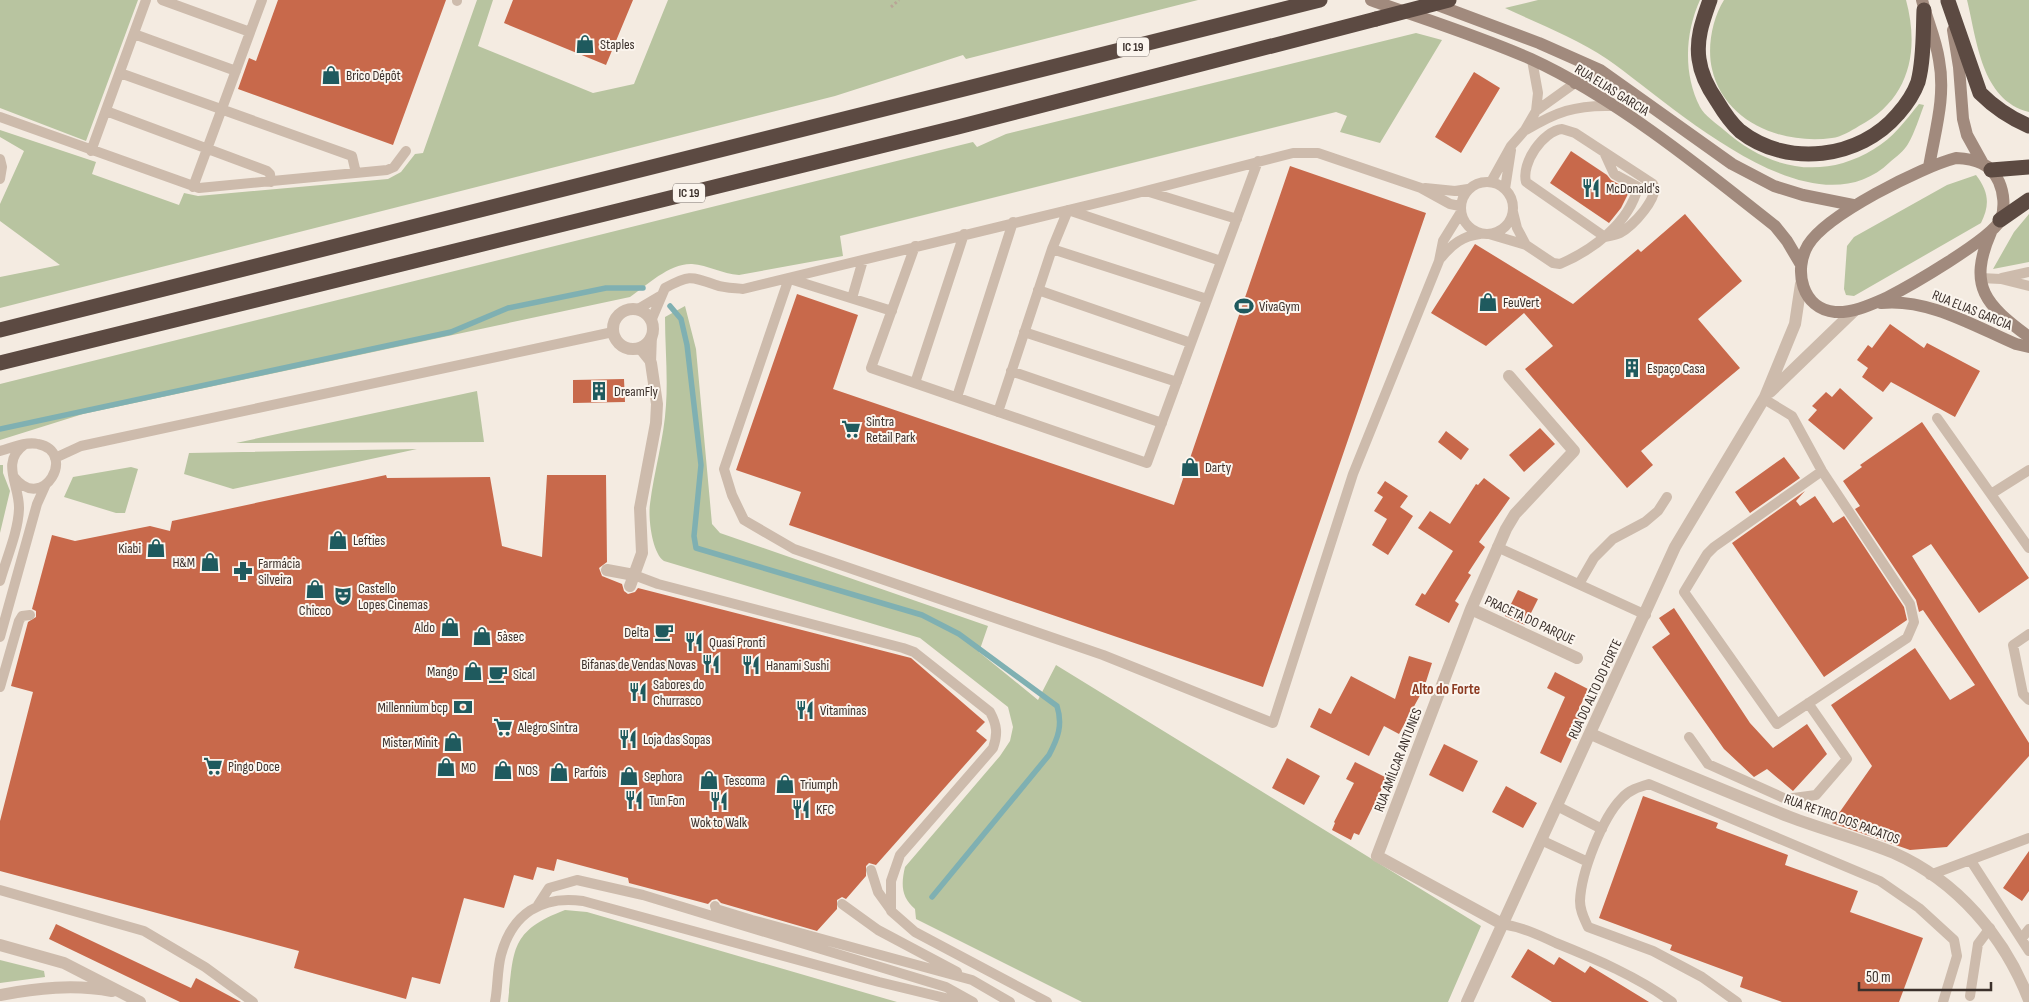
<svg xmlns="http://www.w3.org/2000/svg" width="2029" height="1002" viewBox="0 0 2029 1002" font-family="'Sofia Sans Condensed',sans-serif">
<rect width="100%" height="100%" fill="#f4ebe1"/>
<!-- green -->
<path fill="#b8c4a0" d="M0,0H138L86,141L0,108Z
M477,0H493L478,46L593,93L634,84L668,0H1198L966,59L963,55L835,96L0,308V277L60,265L0,221V204L24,151L0,137V130L96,162L92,174L179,205L184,193L198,196L388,179L401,172L415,154L423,153Z
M1538,0H1700C1685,33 1683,74 1700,107C1704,115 1717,124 1724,130C1768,169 1822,181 1874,149C1893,138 1905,121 1919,104L1924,105C1919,118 1915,132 1908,144C1904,151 1896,157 1890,162C1811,238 1672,104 1607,59C1576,38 1539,24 1505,8Z
M1724,0H1906C1920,52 1909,100 1859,126C1851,131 1841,137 1832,138C1782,145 1724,122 1712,69C1707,48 1712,19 1724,0Z
M1967,0H2029V112C1981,100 1977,40 1967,0Z
M1416,33L1442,40L1380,143L1340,132L1347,116L1336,112L840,236L843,256L739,275C722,274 708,265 692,264C670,263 647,285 630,297L83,414L0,440V384L973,142L977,147L1006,134Z
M1976,175C1989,192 1990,205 1981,223L1854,296L1846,295L1844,289L1847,246L1854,237L1947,185Z
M2029,214V262L1993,269L2014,232Z
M685,306L696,349L712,524L720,533L988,626L979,652L1038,700L1056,665L1481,926L1448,1002H1082L916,919L915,909C901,897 901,884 905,867L1000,756L1010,741L1013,727L1008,707L920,638L664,561C652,553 648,518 650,504C654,471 664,439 666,405C668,376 665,346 665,317Z
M477,391L484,442L236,443Z
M417,449L233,489L184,474L189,453Z
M0,465H3V473L10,491L0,533Z
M131,467L138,469L125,513H116L64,497L73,477Z
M565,910L587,912L897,1002H508C514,949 510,931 565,910Z
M0,960L44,971L45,977L0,983Z"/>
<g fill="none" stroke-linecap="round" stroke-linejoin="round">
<!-- stream -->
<path stroke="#7fb0b2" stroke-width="5.5" d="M670,306L681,319L687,345L701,465L694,536L696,548L922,615L959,634L1057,706C1063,725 1058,738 1049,755L932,897
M0,429L451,332L508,308L606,288H643"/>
</g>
<!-- building -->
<path fill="#c8694b" d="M278,0H446L393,145L238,89L249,58L256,61Z
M513,0H633L606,65L504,23Z
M1474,72L1500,88L1461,153L1435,137Z
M1571,151L1607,175L1611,180L1630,190L1621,208L1609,223L1550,183Z
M1290,166L1426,213L1263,687L789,525L801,492L736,470L797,294L858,315L833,389L1174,505Z
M1685,214L1742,281L1698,319L1740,368L1641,451L1653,465L1627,488L1525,369L1553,346L1524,313L1486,346L1431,313L1475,244L1573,304L1638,249L1641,252Z
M1890,324L1924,348L1927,343L1980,371L1955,417L1891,382L1883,392L1862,377L1868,368L1857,360L1868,345L1872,348Z
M624,379L625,402L573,403V380Z
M1840,388L1873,418L1844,450L1808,420L1817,410L1812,406L1826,392L1832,397Z
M1922,422L2029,578L1979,613L1931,544L1912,556L2029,743V756L1947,847L1910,850L1832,823L1872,766L1831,705L1915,648L1950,700L1975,685L1923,610L1919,612L1916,600L1855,509L1860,506L1843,481L1862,467L1860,465Z
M1540,428L1555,444L1524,472L1509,455Z
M1446,431L1469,449L1461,460L1438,442Z
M1784,457L1800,478L1750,513L1735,492Z
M386,475L387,478L490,477L502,546L542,557L547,475H606L607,562L599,568L602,576L622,584L624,591L628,594L635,592L638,588L911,658L985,722L976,731L987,740L876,865L869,863L866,866V876L846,899L842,897L837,900V909L817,931L721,903L717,899L712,900L708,904L629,883L628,878L557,859L554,871L537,867L533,880L514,875L504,908L464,898L440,984L412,977L406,999L294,968L299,951L0,871V821L33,692L11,686L28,622L36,617V611L32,609L52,535L75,541L150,526L170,531L172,521Z
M1484,478L1510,498L1479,542L1485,547L1468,573L1471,575L1455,601L1459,604L1449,623L1415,605L1422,593L1425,595L1453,551L1418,528L1430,511L1450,524L1476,484L1478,485Z
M1385,481L1408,496L1400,507L1413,516L1388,555L1372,545L1387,519L1374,511L1383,497L1377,493Z
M1805,491L1796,501L1800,506L1815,496L1833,523L1844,516L1904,607L1907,620L1824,677L1732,543Z
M1518,590L1538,599L1525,625L1505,616Z
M1674,608L1750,723L1773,748L1807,724L1827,754L1793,791L1767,769L1754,777L1724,749L1652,647L1670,634L1659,618Z
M1409,656L1432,663L1424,688L1399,734L1384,726L1369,756L1310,727L1319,708L1331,714L1351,676L1395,699Z
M1555,672L1588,689L1577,713L1582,716L1561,763L1540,753L1565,697L1547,688Z
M1444,744L1478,761L1463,792L1429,775Z
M1287,758L1320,776L1304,805L1272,788Z
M1355,762L1387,778L1359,835L1354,833L1351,840L1332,830L1335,823L1334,822L1354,783L1346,779Z
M1506,786L1537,803L1523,828L1492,812Z
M1643,796L1718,823L1716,828L1788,855L1785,865L1858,891L1850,912L1923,938L1899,1002H1782L1740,987L1743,977L1670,950L1672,945L1599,918Z
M2029,851V891L2022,901L2003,888Z
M56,924L191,988L196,978L241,1002H180L49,939Z
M1528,949L1554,965L1559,957L1585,973L1590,966L1649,1002H1552L1511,977Z"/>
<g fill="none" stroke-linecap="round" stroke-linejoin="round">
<!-- path -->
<path stroke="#b9a596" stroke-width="3" stroke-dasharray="2.5 2.5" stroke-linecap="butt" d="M891,7L899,0"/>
<!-- lane -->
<path stroke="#cdbbac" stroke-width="10" d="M162,0L250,32
M457,1V0
M134,34L236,71
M1532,60L1538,93L1536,111
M120,73L352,156L356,173
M106,111L267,171L270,174L271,182
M0,117L199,188L387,170L394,167L406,151
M1562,129L1575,133L1653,184C1661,196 1632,227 1620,233C1616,235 1610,236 1605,237L1526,182C1521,163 1543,131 1562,129Z
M1526,130C1556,112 1575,105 1611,106
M91,151L146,0
M0,159L2,167L0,179
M1461 208a26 26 0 1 1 52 0a26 26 0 1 1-52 0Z
M1491,182L1511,146L1525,130L1536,111L1575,83
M193,187L262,0
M1425,188L1455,191L1468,189
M1505,189L1511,150
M1146,191L1237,219
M1513,212L1517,228L1526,245
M1489,234L1526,245L1553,263L1560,264C1593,250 1629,223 1638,187L1614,174L1604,152
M915,246L871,368L1147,463L1258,161
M1052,249L1207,299
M1441,258C1452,244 1463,236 1480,234
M789,278L724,469L732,495L744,520L794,549L1103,655L1273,723L1353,474L1439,261L1443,241L1461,212
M1980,278L2001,279L2029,286
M2002,278L2029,272
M790,279L892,311
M1038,290L1191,343
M852,298L863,260
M638,309L660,296
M651,321L665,288C689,275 690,276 716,285C724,288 735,288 743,289L1122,197L1293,153H1318L1421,188L1450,204L1460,206
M1024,332L1177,382
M639,348L651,363
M651,363L652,334
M1011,371L1162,423
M915,383L964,234
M957,397L1013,222
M1764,399L1792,416L1822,471L1910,604L1914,622L1907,638L1777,724L1684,592L1707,554L1714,547L1822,471
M998,412L1052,249L1068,210L1221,261
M1937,418L2029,548
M0,451C11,448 26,441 38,444C78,452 43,514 14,477
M55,458L81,446L613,332
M1991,494L2029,470
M1497,547L1646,615
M634,575L658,584L903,648L914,652L990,712C997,725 998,734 993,748L900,855L891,881V911L915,932L1047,1002
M0,581C6,559 18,533 19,509C20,486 0,462 24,445
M1579,584L1594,558L1613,539L1645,522L1658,511L1667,497
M2029,634L2013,645L2023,694L2029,700
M0,637L37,504L46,484
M0,687L19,621L22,616L30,615
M1689,737L1708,764L1786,799L1816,795L1847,759L1808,703
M1557,806L1602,829
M1541,840L1588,862
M1971,861L2029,951
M871,870L878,892L891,910
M1930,875L2029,838
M0,890L144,931L205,967L253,1002
M842,904L878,930L957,972
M538,905L549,888L577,880L643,895L946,987L973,1002
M715,906L716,909L752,920L972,980L1010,1002
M1502,924C1522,927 1539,935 1556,943C1596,959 1638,977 1672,1002
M2022,938L2029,929
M1970,996L1978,944L1990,928
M495,1002C498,987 497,970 501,955C512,914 541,895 583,901L879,982L962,1002
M1737,1002L1702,977L1653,951L1588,927C1584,918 1580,911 1580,901C1581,873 1602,818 1622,798C1629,790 1639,787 1649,784L1880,881L1919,908L1954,940L1957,956L1943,1002"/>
<!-- street -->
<path stroke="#cdbbac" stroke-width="12" d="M613 329a20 20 0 1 1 40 0a20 20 0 1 1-40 0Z
M1770,392L1855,310
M607,570L634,575
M630,586L642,553L640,508L656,423L657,404L651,363
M1471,609L1577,658
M1591,734C1656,763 1723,790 1790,817C1824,830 1860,839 1894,853C1957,881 2004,936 2029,1000
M1502,924L1377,856L1471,609L1506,529L1515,514L1574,451L1509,376
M0,945L64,963L140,1002
M0,995C37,988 74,984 112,991
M1467,1002L1675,547L1765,397L1795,324L1801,284"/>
<!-- secondary -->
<path stroke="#a18a7d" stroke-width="12" d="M1371,0C1424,19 1479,36 1531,59C1616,98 1702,168 1775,226L1787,241L1800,263
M1922,0C1927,20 1936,39 1939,60C1946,97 1935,131 1929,167
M1432,3L1539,43L1600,70L1732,164L1774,186L1803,195L1853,205
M1953,30L1959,67L1963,119L1967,135L1982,162
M1575,83L1600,70
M1956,158C1975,159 1991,163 1999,182C2004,193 2005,208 2001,219C1992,239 1908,287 1886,298C1870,305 1853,313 1835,312C1802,309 1793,270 1808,245C1826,215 1921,167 1956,158Z
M1991,232C1967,287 1986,305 2029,337
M1881,303C1928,298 1974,326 2016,344L2029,347"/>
<!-- highway -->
<path stroke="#5c4a42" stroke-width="15" d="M1710,0C1703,20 1696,38 1699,59C1701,75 1708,88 1717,101C1723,111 1731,123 1740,131C1787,168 1860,159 1898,114C1906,105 1914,93 1918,82C1924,59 1923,33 1924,10
M1948,1L1980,93C1995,108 2010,118 2029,126
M1991,170L2029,167
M2000,220L2029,200
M0,330L1320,0
M0,363L958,127L1376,19"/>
<!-- highway-bridge -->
<path stroke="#5c4a42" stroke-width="15" d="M1376,19L1449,0"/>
</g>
<!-- icons -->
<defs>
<g id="shop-bare" transform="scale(1.5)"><path d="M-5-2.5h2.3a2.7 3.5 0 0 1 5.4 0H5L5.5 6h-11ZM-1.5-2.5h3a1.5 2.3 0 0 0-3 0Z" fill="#1f5a5e" stroke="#fbf5ee" stroke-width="2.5" paint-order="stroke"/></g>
<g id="restaurant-bare" transform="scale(1.5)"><path d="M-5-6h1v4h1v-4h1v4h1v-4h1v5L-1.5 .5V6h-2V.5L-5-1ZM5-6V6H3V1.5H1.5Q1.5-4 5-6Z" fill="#1f5a5e" stroke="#fbf5ee" stroke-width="2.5" paint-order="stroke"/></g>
<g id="stadium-bare" transform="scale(1.5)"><path d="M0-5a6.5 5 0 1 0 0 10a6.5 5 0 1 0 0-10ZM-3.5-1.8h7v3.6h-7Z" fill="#1f5a5e" stroke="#fbf5ee" stroke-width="2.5" paint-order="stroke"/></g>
<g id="building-bare" transform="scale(1.5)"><path d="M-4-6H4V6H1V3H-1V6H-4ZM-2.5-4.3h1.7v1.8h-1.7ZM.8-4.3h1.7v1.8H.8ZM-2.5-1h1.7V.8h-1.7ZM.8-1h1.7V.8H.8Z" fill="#1f5a5e" stroke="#fbf5ee" stroke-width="2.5" paint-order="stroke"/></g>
<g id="supermarket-bare" transform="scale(1.5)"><path d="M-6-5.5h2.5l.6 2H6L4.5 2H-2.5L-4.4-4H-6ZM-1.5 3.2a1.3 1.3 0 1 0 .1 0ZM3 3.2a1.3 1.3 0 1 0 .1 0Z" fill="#1f5a5e" stroke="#fbf5ee" stroke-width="2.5" paint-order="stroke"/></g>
<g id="pharmacy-bare" transform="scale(1.5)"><path d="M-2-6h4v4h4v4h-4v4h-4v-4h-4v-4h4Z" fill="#1f5a5e" stroke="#fbf5ee" stroke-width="2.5" paint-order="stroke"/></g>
<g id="theatre-bare" transform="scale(1.5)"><path d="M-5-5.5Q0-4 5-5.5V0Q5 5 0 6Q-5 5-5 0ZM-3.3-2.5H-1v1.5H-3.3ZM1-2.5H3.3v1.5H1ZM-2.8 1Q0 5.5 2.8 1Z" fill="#1f5a5e" stroke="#fbf5ee" stroke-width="2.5" paint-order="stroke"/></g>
<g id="cafe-bare" transform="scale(1.5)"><path d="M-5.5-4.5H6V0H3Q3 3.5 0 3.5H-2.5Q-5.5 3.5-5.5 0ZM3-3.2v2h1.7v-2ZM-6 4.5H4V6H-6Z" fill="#1f5a5e" stroke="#fbf5ee" stroke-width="2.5" paint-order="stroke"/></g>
<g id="bank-bare" transform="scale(1.5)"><path d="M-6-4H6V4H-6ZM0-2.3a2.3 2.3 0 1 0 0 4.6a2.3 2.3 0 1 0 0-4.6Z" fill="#1f5a5e" stroke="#fbf5ee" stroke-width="2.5" paint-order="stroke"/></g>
</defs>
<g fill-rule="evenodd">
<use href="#shop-bare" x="585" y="44"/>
<use href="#shop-bare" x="331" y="75"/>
<use href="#restaurant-bare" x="1591" y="188"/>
<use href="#shop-bare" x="1488" y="302"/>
<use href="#stadium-bare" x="1244" y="306"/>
<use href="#building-bare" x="1632" y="368"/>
<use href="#building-bare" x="599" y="391"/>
<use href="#supermarket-bare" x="851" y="429"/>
<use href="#shop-bare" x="1190" y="467"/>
<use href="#shop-bare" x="338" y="540"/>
<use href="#shop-bare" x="156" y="548"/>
<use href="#shop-bare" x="210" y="562"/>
<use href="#pharmacy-bare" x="243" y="571"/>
<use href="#shop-bare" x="315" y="589"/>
<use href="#theatre-bare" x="343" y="596"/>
<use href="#shop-bare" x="450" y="627"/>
<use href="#cafe-bare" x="664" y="632"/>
<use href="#shop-bare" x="482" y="636"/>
<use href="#restaurant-bare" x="694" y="642"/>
<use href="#restaurant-bare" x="711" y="664"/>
<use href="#restaurant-bare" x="751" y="665"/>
<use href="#shop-bare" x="473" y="671"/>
<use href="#cafe-bare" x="498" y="674"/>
<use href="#restaurant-bare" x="638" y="692"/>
<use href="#bank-bare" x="463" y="707"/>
<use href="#restaurant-bare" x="805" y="710"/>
<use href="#supermarket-bare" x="503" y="727"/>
<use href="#restaurant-bare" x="628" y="739"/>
<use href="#shop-bare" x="453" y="742"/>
<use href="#supermarket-bare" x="213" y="766"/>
<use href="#shop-bare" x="446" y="767"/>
<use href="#shop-bare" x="503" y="770"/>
<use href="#shop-bare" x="559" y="772"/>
<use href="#shop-bare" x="629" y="776"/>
<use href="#shop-bare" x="709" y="780"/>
<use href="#shop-bare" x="785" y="784"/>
<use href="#restaurant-bare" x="634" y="800"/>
<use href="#restaurant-bare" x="719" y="801"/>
<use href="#restaurant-bare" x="801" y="809"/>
</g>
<g text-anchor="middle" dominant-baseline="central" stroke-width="4" stroke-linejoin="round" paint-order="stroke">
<!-- shield labels -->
<g fill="#fbf5ee" stroke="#756b66" stroke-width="1">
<rect x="1117" y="37.5" width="32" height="19" rx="4"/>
<rect x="673" y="183.5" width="32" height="19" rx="4"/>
</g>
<g font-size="12" font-weight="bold" fill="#3b302b">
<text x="1133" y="47">IC 19</text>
<text x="689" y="193">IC 19</text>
</g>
<!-- poi labels -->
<g font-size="14" fill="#3b302b" stroke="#fbf5ee" text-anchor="start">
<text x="600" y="44">Staples</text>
<text x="346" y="75">Brico Dépôt</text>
<text x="1606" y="188">McDonald's</text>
<text x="1503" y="302">FeuVert</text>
<text x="1259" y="306">VivaGym</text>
<text x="1647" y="368">Espaço Casa</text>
<text x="614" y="391">DreamFly</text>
<text x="866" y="421">Sintra<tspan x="866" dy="16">Retail Park</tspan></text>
<text x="1205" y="467">Darty</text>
<text x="353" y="540">Lefties</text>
<text x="141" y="548" text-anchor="end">Kiabi</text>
<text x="195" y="562" text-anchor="end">H&amp;M</text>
<text x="258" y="563">Farmácia<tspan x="258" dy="16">Silveira</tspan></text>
<text x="358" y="588">Castello<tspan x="358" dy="16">Lopes Cinemas</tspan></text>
<text x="315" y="610" text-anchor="middle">Chicco</text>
<text x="435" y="627" text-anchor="end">Aldo</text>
<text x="649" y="632" text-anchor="end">Delta</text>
<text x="497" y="636">5àsec</text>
<text x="709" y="642">Quasi Pronti</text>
<text x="696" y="664" text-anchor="end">Bifanas de Vendas Novas</text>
<text x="766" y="665">Hanami Sushi</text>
<text x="458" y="671" text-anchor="end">Mango</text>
<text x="513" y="674">Sical</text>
<text x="653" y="684">Sabores do<tspan x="653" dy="16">Churrasco</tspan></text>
<text x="448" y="707" text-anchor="end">Millennium bcp</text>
<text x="820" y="710">Vitaminas</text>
<text x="518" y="727">Alegro Sintra</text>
<text x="643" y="739">Loja das Sopas</text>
<text x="438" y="742" text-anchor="end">Mister Minit</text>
<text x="228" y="766">Pingo Doce</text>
<text x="461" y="767">MO</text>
<text x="518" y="770">NOS</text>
<text x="574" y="772">Parfois</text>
<text x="644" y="776">Sephora</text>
<text x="724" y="780">Tescoma</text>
<text x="800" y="784">Triumph</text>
<text x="649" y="800">Tun Fon</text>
<text x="816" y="809">KFC</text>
<text x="719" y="822" text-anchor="middle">Wok to Walk</text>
</g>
<!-- street labels -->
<g font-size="14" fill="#3b302b" stroke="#fbf5ee">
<text transform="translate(1612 90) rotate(32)">RUA ELIAS GARCIA</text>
<text transform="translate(1972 310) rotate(22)">RUA ELIAS GARCIA</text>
<text transform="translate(1530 620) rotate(25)">PRACETA DO PARQUE</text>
<text transform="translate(1595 689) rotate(-65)">RUA DO ALTO DO FORTE</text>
<text transform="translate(1398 760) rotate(-69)">RUA AMÍLCAR ANTUNES</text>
<text transform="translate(1842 819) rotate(20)">RUA RETIRO DOS PACATOS</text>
</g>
<!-- neighbourhood labels -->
<g font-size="15" font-weight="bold" fill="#8c3b22" stroke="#fbf5ee">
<text x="1446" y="689">Alto do Forte</text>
</g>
</g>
<!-- scale -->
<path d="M1859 982v8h132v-8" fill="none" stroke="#3b302b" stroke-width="2.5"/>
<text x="1866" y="982" font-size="15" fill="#3b302b" stroke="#fbf5ee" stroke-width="4" paint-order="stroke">50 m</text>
</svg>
